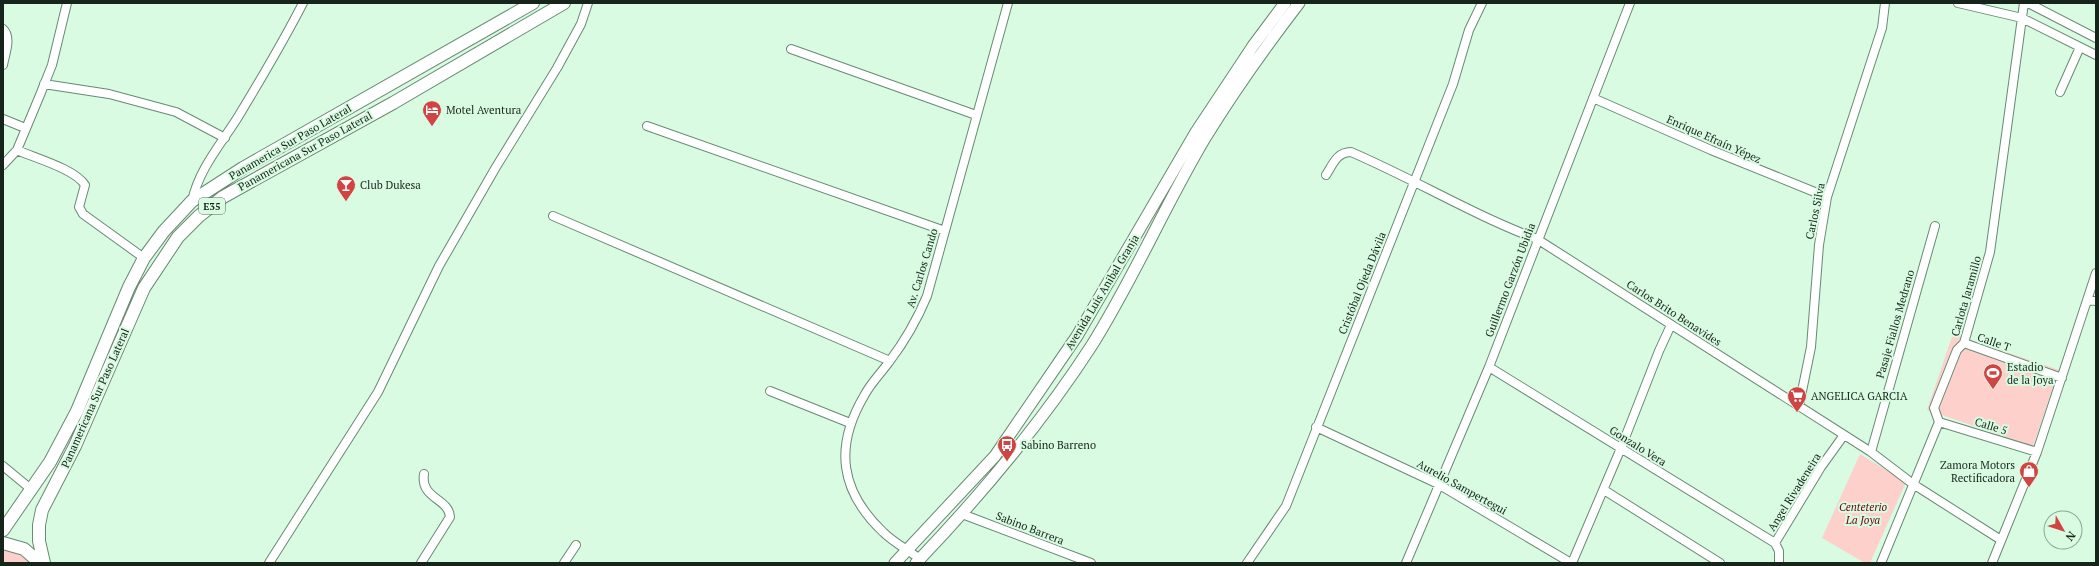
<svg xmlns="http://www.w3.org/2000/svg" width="2099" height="566" viewBox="0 0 2099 566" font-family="'PT Serif',serif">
<rect width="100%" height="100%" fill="#d8fbe2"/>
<!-- green -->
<path fill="#fdd0cb" d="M1953,334L2059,370L2033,446L1927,410Z
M1860,454L1906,482L1870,563H1865L1822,538Z
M3,549L18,553L32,563H3Z"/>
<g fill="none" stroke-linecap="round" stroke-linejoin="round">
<!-- minor casing -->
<g stroke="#698973" stroke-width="10">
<path id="minor" d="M1958,3L2022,18L2096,55
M2028,3L2096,38
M3,29C12,37 5,54 3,65
M791,49L976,115
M44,84L109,94L176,112L225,138
M2060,92L2080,47
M1593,98L1711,150L1827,197
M3,119L25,128
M647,126L945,231
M17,150C35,158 75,169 85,185L79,207L83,214L144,258
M3,165L17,150L40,95L52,65L67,3
M1326,175C1333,164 1337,152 1351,152C1414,179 1473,215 1537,239L1871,452L1913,484L2001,540
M192,201C199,169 221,144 238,117C261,79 283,42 303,3
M553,216L890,361
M2087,300L2096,301
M1964,343L2062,378
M1489,367L1775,543L1779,551V563
M770,391L850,423
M1799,406L1811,347L1819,245L1827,197L1882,28L1885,3
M1939,422L2037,452
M1316,427L1438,484L1571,563
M1871,452L1935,226
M3,466L32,490
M1604,490L1720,563
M962,514L1091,563
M1775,543L1821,467L1844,435
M920,559C908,550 893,542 883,532C840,491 834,447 864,396C870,384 881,373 889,362C905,341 917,320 927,296L1008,3
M269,563L378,392L439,266L496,167L557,68L581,24L588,3
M421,563L450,517C449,498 420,499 424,474
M564,563L576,545
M1247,563L1286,506L1453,84L1469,30L1482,3
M1406,563L1489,367L1630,3
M1572,563L1621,448L1659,351L1671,325
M1881,563L1939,422L1934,408L1957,350L1964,343L1990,252L2024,3
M1992,563L2037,452L2096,273"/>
</g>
<!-- major casing -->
<g stroke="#698973" stroke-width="13">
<path id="major" d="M895,563L995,456L1077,336L1196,132L1253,46L1285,3
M916,563C981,495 1041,424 1092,345C1134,278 1165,205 1205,138C1234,91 1266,46 1299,3"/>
</g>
<!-- highway casing -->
<g stroke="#698973" stroke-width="14">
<path id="highway" d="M3,530L50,462L77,411L129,287L144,258L164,231L192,201L243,168L533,3
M3,543L24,549L40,563
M44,563L39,541V525L42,510L75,446L144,288L178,237L199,216L223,197L393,103L564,3"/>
</g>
<!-- minor -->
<use href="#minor" stroke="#fff" stroke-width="8"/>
<!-- major -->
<use href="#major" stroke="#fff" stroke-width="11"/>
<!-- highway -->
<use href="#highway" stroke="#fff" stroke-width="12"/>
</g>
<!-- icons -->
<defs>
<g id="hotel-pin" transform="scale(1)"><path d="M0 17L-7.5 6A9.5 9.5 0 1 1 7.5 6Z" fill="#d24343" stroke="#d8fbe2"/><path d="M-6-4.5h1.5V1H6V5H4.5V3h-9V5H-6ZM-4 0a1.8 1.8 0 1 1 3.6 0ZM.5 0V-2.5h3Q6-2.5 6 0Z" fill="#fff"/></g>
<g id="bar-pin" transform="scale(1)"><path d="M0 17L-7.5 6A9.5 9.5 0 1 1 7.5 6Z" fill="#d24343" stroke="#d8fbe2"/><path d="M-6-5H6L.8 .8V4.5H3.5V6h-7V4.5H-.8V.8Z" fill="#fff"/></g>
<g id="stadium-pin" transform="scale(1)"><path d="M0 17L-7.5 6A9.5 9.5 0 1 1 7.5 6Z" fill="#d24343" stroke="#d8fbe2"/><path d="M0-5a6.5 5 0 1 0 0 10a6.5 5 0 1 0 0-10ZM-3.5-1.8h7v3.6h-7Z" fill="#fff"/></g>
<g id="supermarket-pin" transform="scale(1)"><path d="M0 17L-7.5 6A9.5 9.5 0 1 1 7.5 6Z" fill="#d24343" stroke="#d8fbe2"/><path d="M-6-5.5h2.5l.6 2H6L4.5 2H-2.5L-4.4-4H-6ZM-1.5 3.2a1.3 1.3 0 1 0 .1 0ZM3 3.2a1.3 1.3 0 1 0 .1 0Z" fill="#fff"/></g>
<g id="bus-pin" transform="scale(1)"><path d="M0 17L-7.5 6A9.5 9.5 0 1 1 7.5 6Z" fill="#d24343" stroke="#d8fbe2"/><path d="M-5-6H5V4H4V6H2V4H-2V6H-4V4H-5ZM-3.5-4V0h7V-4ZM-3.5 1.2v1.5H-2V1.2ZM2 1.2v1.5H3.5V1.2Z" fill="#fff"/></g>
<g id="shop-pin" transform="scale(1)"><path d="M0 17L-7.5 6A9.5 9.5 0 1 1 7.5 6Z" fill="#d24343" stroke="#d8fbe2"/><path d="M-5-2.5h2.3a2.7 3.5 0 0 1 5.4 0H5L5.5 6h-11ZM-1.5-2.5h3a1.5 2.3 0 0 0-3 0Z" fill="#fff"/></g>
</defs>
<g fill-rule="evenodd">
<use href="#hotel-pin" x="432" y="110"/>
<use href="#bar-pin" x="346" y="185"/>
<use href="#stadium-pin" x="1993" y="373"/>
<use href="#supermarket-pin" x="1797" y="396"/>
<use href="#bus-pin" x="1007" y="445"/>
<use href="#shop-pin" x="2029" y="471"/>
</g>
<g text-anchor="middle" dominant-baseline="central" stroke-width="4" stroke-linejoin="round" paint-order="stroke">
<!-- shield labels -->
<rect fill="#d8fbe2" stroke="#516457" stroke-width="1" x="199" y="198" width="26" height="16" rx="3"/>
<g font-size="10" font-weight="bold" fill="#17241b">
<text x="212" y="206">E35</text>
</g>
<!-- poi labels -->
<g font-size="11" fill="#17241b" stroke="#d8fbe2" text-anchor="start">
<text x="446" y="110">Motel Aventura</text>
<text x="360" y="185">Club Dukesa</text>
<text x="2007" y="367">Estadio<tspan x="2007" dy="13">de la Joya</tspan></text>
<text x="1811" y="396">ANGELICA GARCIA</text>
<text x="1021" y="445">Sabino Barreno</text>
<text x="2015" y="465" text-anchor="end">Zamora Motors<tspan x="2015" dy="13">Rectificadora</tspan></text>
</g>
<!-- street labels -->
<g font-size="11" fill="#17241b" stroke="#d8fbe2">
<text transform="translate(1714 139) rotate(24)">Enrique Efraín Yépez</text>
<text transform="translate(290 142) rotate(-30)">Panamerica Sur Paso Lateral</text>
<text transform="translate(305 151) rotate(-29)">Panamericana Sur Paso Lateral</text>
<text transform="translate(1815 211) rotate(-78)">Carlos Silva</text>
<text transform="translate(922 268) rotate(-73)">Av. Carlos Cando</text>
<text transform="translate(1510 280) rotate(-69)">Guillermo Garzón Ubidia</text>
<text transform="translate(1362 283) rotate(-68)">Cristóbal Ojeda Dávila</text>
<text transform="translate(1102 292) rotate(-59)">Avenida Luis Anibal Granja</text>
<text transform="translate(1966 296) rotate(-74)">Carlota Jaramillo</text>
<text transform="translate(1674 313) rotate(33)">Carlos Brito Benavides</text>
<text transform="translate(1895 324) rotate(-74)">Pasaje Fiallos Medrano</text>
<text transform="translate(1994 342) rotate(19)">Calle T</text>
<text transform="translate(95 398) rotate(-66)">Panamericana Sur Paso Lateral</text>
<text transform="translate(1991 426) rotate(17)">Calle 5</text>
<text transform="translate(1638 446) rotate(32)">Gonzalo Vera</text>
<text transform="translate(1462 487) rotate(29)">Aurelio Sampertegui</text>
<text transform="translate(1794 492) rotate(-58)">Angel Rivadeneira</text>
<text transform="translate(1030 528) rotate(21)">Sabino Barrera</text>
</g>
<!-- park labels -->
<g font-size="11" font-style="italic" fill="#6d020e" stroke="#d8fbe2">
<text x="1863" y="507">Centeterio<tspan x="1863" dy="13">La Joya</tspan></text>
</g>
</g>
<!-- border -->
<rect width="2099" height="566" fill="none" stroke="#17241b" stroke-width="8"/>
<!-- north arrow -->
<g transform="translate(2063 530) rotate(129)"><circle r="19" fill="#d8fbe2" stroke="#8ba592"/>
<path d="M0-3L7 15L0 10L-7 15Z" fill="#d24343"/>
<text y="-6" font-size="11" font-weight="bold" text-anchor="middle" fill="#17241b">N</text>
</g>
</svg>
